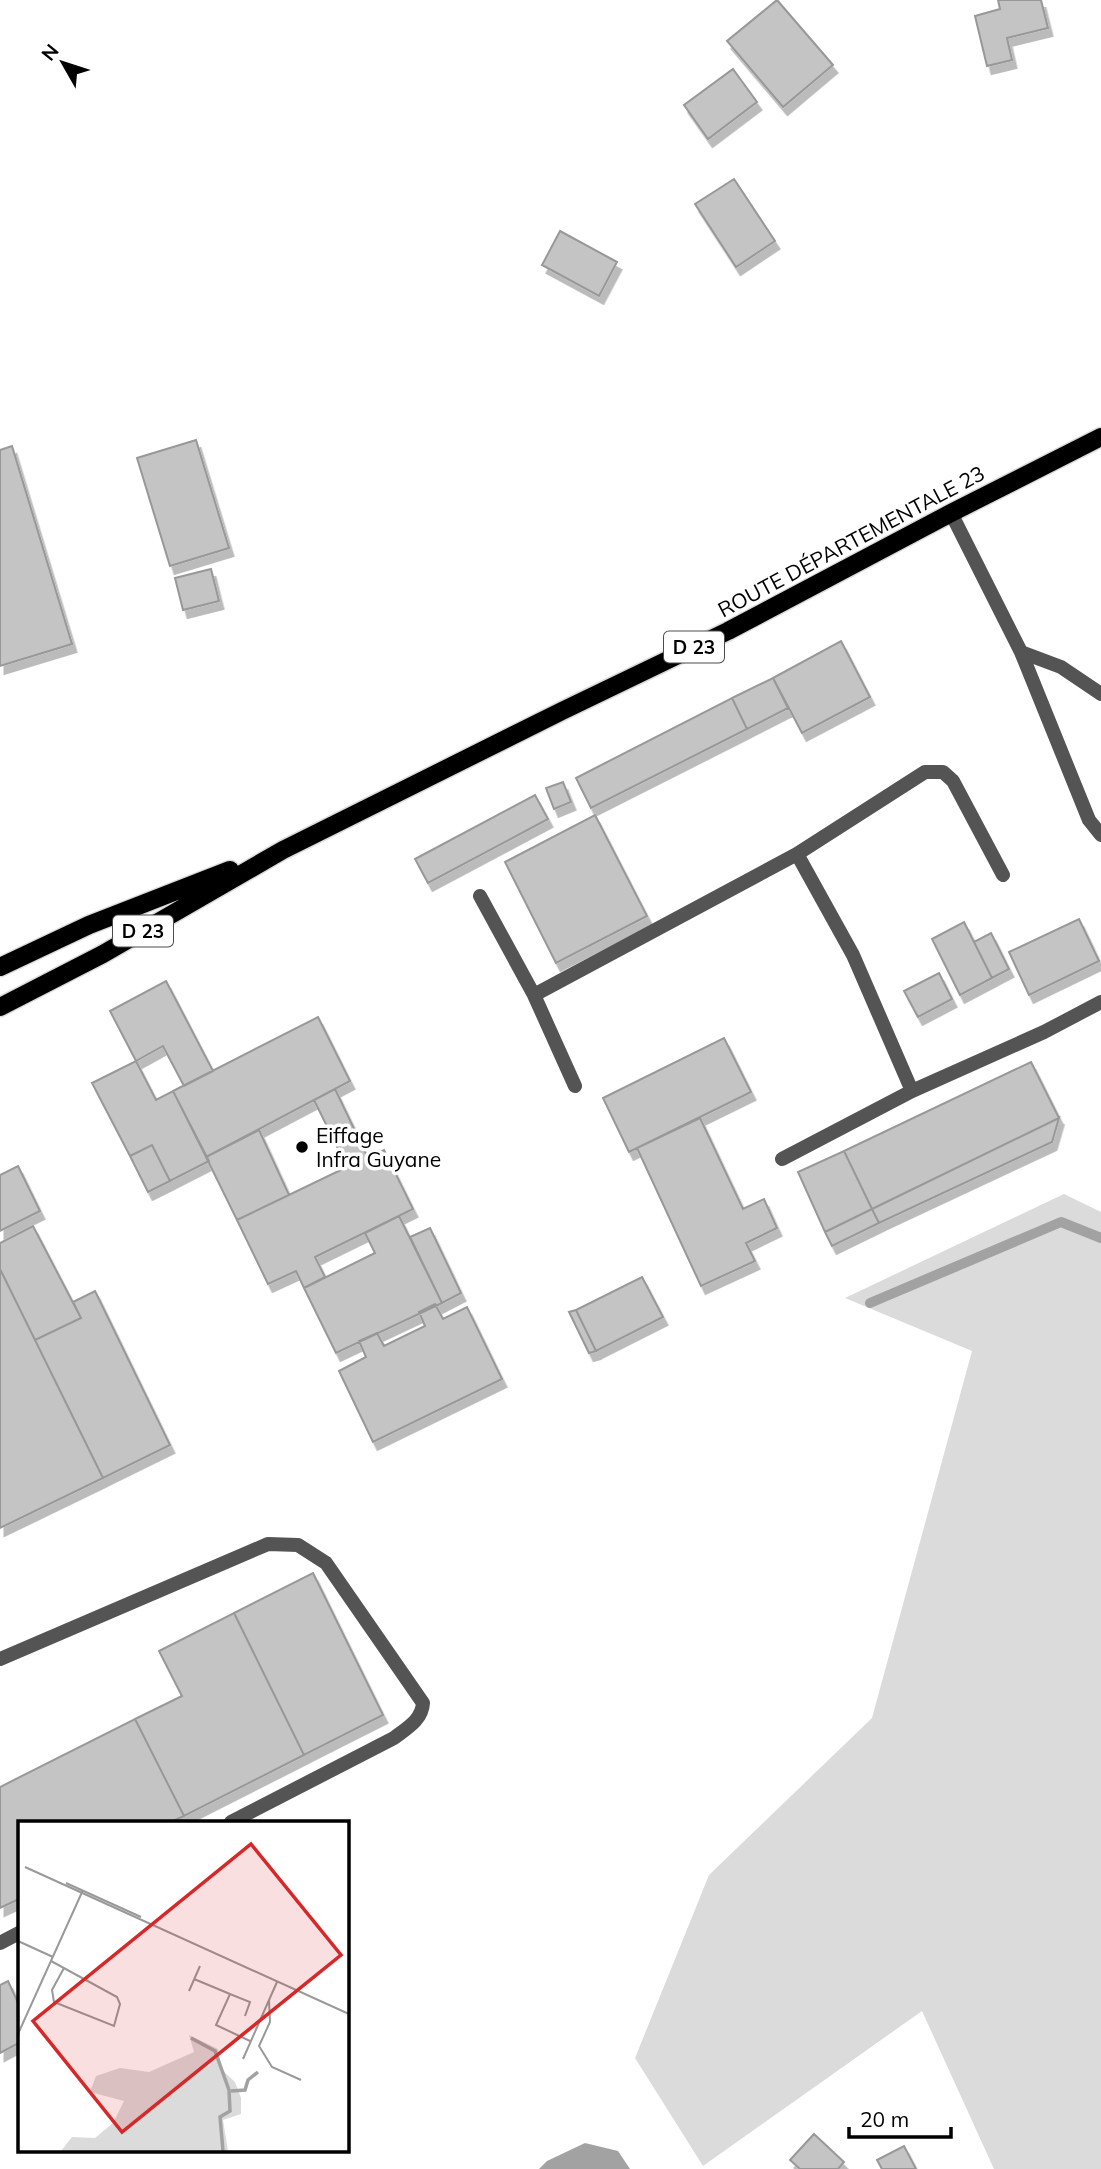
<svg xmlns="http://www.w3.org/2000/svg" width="1101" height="2169" viewBox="0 0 1101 2169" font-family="Mulish,sans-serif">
<defs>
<filter id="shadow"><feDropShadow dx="4.5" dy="8" stdDeviation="0" flood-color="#0004"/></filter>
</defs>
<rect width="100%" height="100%" fill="#fff"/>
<!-- green -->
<path fill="#dbdbdb" d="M1064,1194L1101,1212V2169H994L922,2011L703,2166L635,2058L709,1875L872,1718L972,1351L845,1298Z"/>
<!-- water -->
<path fill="#a2a2a2" d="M585,2143L618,2151L630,2169H539L547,2161Z"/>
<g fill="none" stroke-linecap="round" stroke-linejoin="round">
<!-- stream -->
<path stroke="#a2a2a2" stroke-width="10" d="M870,1303L1061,1222L1101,1238"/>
</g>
<!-- building -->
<path fill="#c4c4c4" stroke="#989898" stroke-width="2" filter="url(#shadow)" d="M777,0L833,65L783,107L727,41Z
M998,0H1041L1048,28L1007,38L1012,60L987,66L975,16L1000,9Z
M733,69L757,102L708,139L684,105Z
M734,179L775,241L736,267L695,204Z
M560,231L617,262L599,296L542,265Z
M196,440L229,548L170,566L137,458Z
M12,446L72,644L0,666V450Z
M211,569L219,601L183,610L175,578Z
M841,641L870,697L802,733L773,678Z
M773,678L788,708L747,729L732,698Z
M732,698L747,729L591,808L576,778Z
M563,782L571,802L554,809L546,788Z
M535,795L548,819L428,883L415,859Z
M595,815L647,916L556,963L505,862Z
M1079,919L1099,961L1029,995L1009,952Z
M964,922L992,978L960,995L932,939Z
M991,933L1009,969L992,978L974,942Z
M939,973L952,999L918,1017L904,991Z
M166,981L213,1071L184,1086L163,1046L136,1061L110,1011Z
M318,1017L350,1081L206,1157L173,1091Z
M724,1038L751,1092L629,1152L603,1098Z
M136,1061L156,1100L173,1091L209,1161L170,1181L152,1145L130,1156L92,1083Z
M1031,1062L1059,1118L872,1209L844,1151Z
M335,1089L368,1158L384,1150L413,1209L315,1257L325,1277L304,1288L296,1271L268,1284L237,1220L347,1167L314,1100Z
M700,1118L743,1209L764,1199L777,1228L746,1243L755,1261L701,1286L637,1148Z
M1059,1118L1052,1142L879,1223L872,1209Z
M259,1130L289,1195L237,1220L206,1157Z
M152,1145L170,1181L148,1192L130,1156Z
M844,1151L872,1209L825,1232L798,1172Z
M18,1166L40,1211L0,1231V1175Z
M872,1209L879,1223L832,1246L825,1232Z
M399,1216L442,1303L336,1353L304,1288L375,1253L365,1233Z
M33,1226L81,1318L35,1340L0,1269V1243Z
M430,1228L461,1293L442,1303L410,1237Z
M0,1269L103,1478L0,1528Z
M642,1277L663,1317L596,1351L576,1310Z
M95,1291L170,1445L103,1478L35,1340L81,1318L73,1302Z
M435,1304L443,1319L467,1307L502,1379L373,1442L339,1371L366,1357L359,1341L377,1333L384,1346L425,1326L419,1312Z
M576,1310L596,1351L589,1353L569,1312Z
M313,1573L383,1715L304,1755L234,1613Z
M234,1613L304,1755L184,1816L135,1719L182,1696L159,1651Z
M135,1719L184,1816L171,1822H19V1899L0,1908V1787Z
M8,1981L19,2005V2043L0,2053V1985Z
M814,2134L844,2162L838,2169H800L790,2160Z
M904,2146L916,2169H882L877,2160Z"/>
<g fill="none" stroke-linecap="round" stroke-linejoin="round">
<!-- primary casing -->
<g stroke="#dbdbdb" stroke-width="21">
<path id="primary" d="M0,967L89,925L230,870
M0,1007L103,954L283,850L562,711L728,631L951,513L1101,437"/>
</g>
<!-- lane -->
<path stroke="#545454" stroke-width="14" d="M951,513L1021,652L1089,820L1101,835
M1021,652L1061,667L1101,694
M1003,875L953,781L943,772H925L797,854L853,955L912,1091L1044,1032L1101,1002
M480,896L534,995L575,1086
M534,995L797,854
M782,1159L912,1091
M0,1659L268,1544L298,1545L326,1563L423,1703C422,1720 407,1728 394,1738L231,1822
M0,1943L19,1933"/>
<!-- primary -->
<use href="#primary" stroke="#000" stroke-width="18"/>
</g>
<!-- markers -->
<circle fill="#000" stroke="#fff" stroke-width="2.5" cx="302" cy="1147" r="7"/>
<g text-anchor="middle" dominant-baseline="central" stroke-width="7" stroke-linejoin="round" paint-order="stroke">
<!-- shield labels -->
<g fill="#fff" stroke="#4c4c4c" stroke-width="2">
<rect x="664" y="631.5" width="60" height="31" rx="5"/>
<rect x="113" y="915.5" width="60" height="31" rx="5"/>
</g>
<g font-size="19" font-weight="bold" fill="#000">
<text x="694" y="647">D 23</text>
<text x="143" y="931">D 23</text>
</g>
<!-- street labels -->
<g font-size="21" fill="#000" stroke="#fff">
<text transform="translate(851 541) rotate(-28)">ROUTE DÉPARTEMENTALE 23</text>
</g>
<!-- poi labels -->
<g font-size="21" fill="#000" stroke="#fff" text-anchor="start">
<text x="316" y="1135">Eiffage<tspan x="316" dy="24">Infra Guyane</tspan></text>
</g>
</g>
<!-- overview -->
<g transform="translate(18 1821)">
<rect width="331" height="331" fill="#fff"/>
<path d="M171,214L200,228L204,249L217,261L223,277V293L205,299L210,330H43L54,316L77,317L95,302L106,280L72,271L78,255L102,247L131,251L176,231Z" fill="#dbdbdb"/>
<path fill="none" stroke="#a2a2a2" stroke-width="3.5" d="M173,217L197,230L211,269L212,290L202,296L205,330M213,270L227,269L230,259L240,251"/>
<path fill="none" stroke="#999" stroke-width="2" d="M7,46L331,193M48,62L123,96M0,120L35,136M33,140L99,176L102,183L96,205L36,181L34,169L46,147M176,158L212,173M171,170L182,145M251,179L252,201L241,225L254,246L283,259M227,195L232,181L212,173L198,204L232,220M0,213L65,69M225,238L259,161"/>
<path fill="#d62828" fill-opacity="0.15" stroke="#d62828" stroke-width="3.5" d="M233,23L323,134L104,311L15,200Z"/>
<rect width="331" height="331" fill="none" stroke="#000" stroke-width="3.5"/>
</g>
<!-- north arrow -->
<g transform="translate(63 63) rotate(309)" stroke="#ffffff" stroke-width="5" paint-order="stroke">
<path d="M0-5L12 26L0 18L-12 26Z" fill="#000000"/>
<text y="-10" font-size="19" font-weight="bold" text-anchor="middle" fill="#000000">N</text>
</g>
<!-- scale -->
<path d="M849 2127v10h102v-10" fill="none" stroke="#000000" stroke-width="3.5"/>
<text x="860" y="2127" font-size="21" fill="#000000" stroke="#ffffff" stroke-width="5" paint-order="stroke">20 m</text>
</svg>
